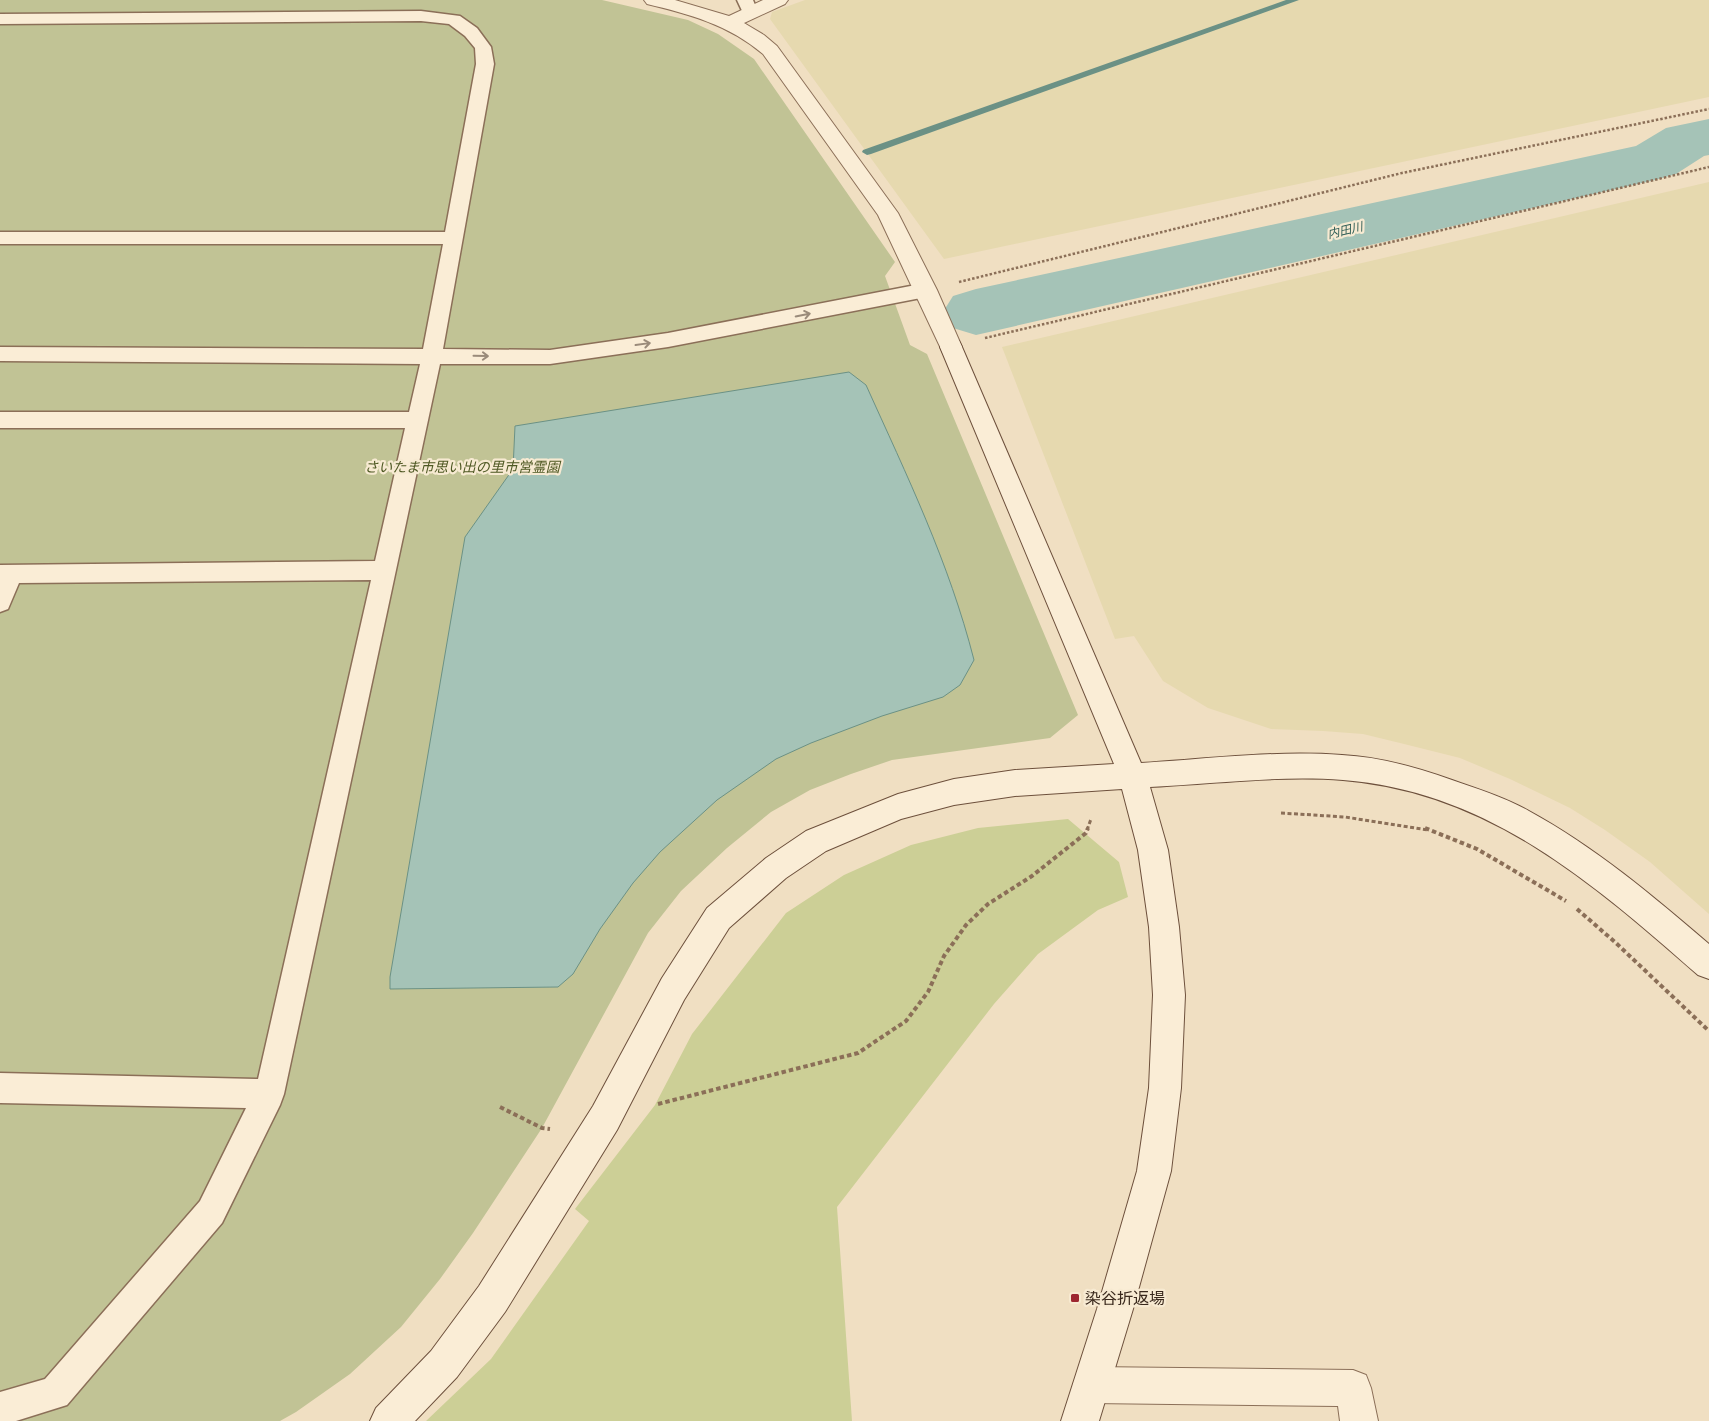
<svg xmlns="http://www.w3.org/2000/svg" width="1709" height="1421" viewBox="0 0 1709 1421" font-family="Merriweather,'Noto Sans JP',serif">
<rect width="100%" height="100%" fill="#f0dfc2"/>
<!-- farmland -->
<path fill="#e6d9af" d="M805,0H1709V97L944,259L770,19L772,12Z
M1709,182V914L1650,862L1605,830L1570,808L1510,779L1460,758L1400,743L1363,734L1323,731L1271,729L1208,708L1163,681L1134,636L1115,639L1002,347Z"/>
<!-- green -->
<path fill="#cccf96" d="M1068,819L1119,862L1128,897L1098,910L1038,954L994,1004L837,1207L852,1421H426L491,1359L589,1221L575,1209L655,1105L692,1034L786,913L844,875L911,845L978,828Z"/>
<!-- cemetery -->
<path fill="#c1c395" d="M0,0H602L688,20L718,34L754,59L895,262L885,276L910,345L927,354L1078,715L1050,738L892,760L851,774L810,790L771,812L727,848L681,891L648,933L542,1128L473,1233L440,1279L401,1327L350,1374L296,1412L280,1421H0Z"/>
<!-- water -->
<path fill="#a5c3b7" stroke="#6b9185" d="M849,372L866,385C907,476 949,562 974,660L960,685L943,697L882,716L811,743L776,759L717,800L660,852L633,883L600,929L573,974L558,987L390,989V977L465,537L513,469L515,426Z"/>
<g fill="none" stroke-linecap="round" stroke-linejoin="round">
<!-- stream -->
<path fill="#6b9185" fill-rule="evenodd" d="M1286,0H1299L871,154L867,155L862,152L863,150Z"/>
<!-- river -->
<path fill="#a5c3b7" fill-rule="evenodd" d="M1709,119V155L1704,156L1676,174L1655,180L976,335L953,328L943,312L953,296L976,289L1636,146L1666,128Z"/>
<!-- lane casing -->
<g stroke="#8b6f58" stroke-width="3">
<path id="lane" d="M737,0H753L758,12L756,15H744Z
M421,11L460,16L477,28L491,47L494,64L443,349L550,350L668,333L926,283L933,285L936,290L933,295L926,297L668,347L550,364H440L284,1094L280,1105L222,1223L67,1405L16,1421H0V1392L45,1379L200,1201L246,1108L0,1103V1073L258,1079L371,580L19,583L8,609L0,612V565L375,561L405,428H0V412H409L420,364L0,361V347L423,349L443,244H0V232H445L476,64L475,48L465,36L449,24L421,21L0,24V14Z"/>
</g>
<!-- street casing -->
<g stroke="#8b6f58" stroke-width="2">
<path id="street" d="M644,0H675L729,16L763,0H788L785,4L744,23L764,35L777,46L898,213L937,290L962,347L959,353L951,355L943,353L878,215L763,54C729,25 689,14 647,4Z
M1091,1367L1353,1370L1366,1375L1371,1388L1378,1421H1340L1338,1406L1091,1403L1078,1398L1073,1385L1078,1372Z"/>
</g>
<!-- secondary casing -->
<g stroke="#6d503c" stroke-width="2">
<path id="secondary" d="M951,339L959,341L962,347L1141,763C1207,759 1275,750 1342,755C1380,757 1416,767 1452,780C1478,789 1506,798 1529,811C1595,847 1653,896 1709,944V979L1698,975C1593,883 1488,791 1343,780C1279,775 1213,784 1150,787L1168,850L1179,927L1185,995L1181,1088L1171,1171L1133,1309L1099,1421H1061L1097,1309L1137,1171L1149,1088L1153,995L1149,927L1138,850L1122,789L1015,796L954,805L901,819L826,851L786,878L729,928L684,1000L617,1130L505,1312L457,1377L415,1421H370L376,1408L431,1351L479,1286L593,1106L662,978L707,908L766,858L806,831L898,794L954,779L1015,770L1114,764L940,347L943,341Z"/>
</g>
<!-- path-far2 -->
<path stroke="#8b6f58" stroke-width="2.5" stroke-dasharray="2.5 2" stroke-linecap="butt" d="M959,282L1402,173L1709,109
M985,338L1709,167"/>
<!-- path-far1 -->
<path stroke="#8b6f58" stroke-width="3" stroke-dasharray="4 2.5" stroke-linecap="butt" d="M1281,813L1345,817L1428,830
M1087,830L1091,819"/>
<!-- path -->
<path stroke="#8b6f58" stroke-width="4" stroke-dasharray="4.5 3" stroke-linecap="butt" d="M1425,828L1477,849L1566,901
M1577,909L1616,943L1709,1031
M658,1104L858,1053L906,1021L928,992L944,956L966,925L988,904L1032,876L1086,833L1088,828
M500,1107L542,1128L550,1129"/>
<!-- lane -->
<use href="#lane" fill="#faedd6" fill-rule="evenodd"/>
<!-- street -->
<use href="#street" fill="#faedd6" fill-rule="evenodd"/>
<!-- secondary -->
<use href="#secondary" fill="#faedd6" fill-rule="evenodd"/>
</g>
<!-- one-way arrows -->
<defs><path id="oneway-shaft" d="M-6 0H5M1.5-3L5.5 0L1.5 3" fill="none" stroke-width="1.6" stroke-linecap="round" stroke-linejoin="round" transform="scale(1.25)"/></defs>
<g stroke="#9a8b7a">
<use href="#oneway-shaft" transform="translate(803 315) rotate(-11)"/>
<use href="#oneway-shaft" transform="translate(643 344) rotate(-8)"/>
<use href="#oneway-shaft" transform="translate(481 356) rotate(1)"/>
</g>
<!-- markers -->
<rect fill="#9d2630" stroke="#f7ead2" stroke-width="2" x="1070" y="1293" width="10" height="10" rx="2.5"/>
<g text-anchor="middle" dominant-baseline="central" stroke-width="4.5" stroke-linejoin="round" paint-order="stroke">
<!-- far-water labels -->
<g font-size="12" font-style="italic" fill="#2c5b54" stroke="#f7ead2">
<text transform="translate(1345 230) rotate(-13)">内田川</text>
</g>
<!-- park labels -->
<g font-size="14" font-style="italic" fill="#4e5823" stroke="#f7ead2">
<text x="462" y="467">さいたま市思い出の里市営霊園</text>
</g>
<!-- near-poi labels -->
<g font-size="16" fill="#3a291d" stroke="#f7ead2" text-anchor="start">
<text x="1085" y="1298">染谷折返場</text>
</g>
</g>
</svg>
